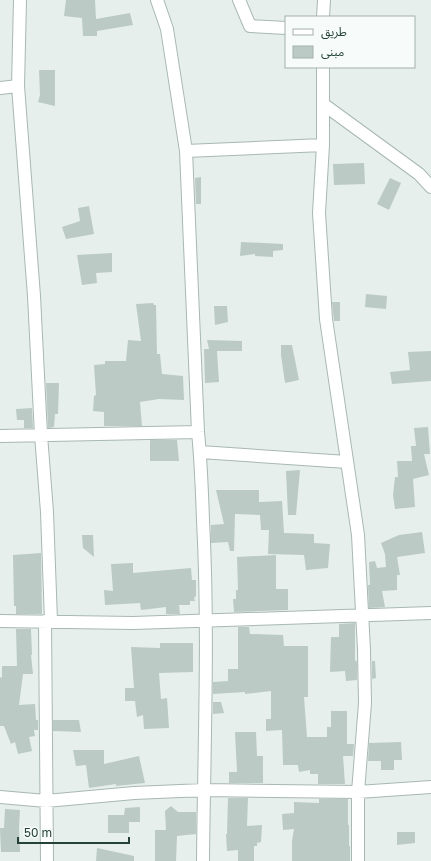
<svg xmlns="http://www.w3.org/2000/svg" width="431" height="861" viewBox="0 0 431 861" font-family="'Golos Text','Noto Sans Arabic',sans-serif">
<rect width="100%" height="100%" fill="#e6efeb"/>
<!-- building -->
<path fill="#bbcac4" d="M66,0H95L96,19L130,13L133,25L97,31V36H83L82,18L64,16Z
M39,70H55V106L38,102L40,95Z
M364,163L365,184L334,185L333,164Z
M201,177V204H196L195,178Z
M390,178L401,183L389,210L377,204Z
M89,206L94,234L66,239L62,227L80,221L78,208Z
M241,242L283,244V250L273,251V257L255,256V254L240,256Z
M112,253V272L96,273L97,283L82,285L77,255Z
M366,294L387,296L386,309L365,307Z
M332,302H340V321H334Z
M153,303L154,305H156L157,354H160L162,374L183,376L184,400L159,399L140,402L142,426H104V412L93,411L94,396L96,395L94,365L105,364V361H126L128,340L141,341L136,304Z
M214,306H227L228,322L215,325Z
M207,340L242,341V351H217L219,382L205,383L204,349H209Z
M281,345H292L299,380L285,383L281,355Z
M431,351V381L392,384L390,372L410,370L408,352Z
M46,383H59L58,414H55L54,427L48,428Z
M32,408L33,428H24V420H17L16,409Z
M428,427L430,454H424L429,475L413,479L415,507L395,509L393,495L395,477H398L397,461H412L411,446H416L414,428Z
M150,440H177L179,461H150Z
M300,470L296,515H288L286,471Z
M216,490H259V502L282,501L284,533L314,534V543L330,544L328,568L306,570L304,555L268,554L269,530H261L260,515L235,514L234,551H230L228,542L211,543V525L224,524Z
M422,532L425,553L397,557L400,575H397V590L382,591L385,607L369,608L368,585H370L369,562L375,561L377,568L386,567L385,554L381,543L399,535Z
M82,535H93L94,557L83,548Z
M41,553L42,614H16V606H14L13,555Z
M276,555V589H288V610L234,612L233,599H236V590H238L237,557Z
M133,563V573L191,568L192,580H196V596L194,598L195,601H190V605H179L180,614H166V607L141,610L140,603L105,605L104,590L113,591L111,564Z
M355,623V660L357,662V680L346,681L345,671L330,672L331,637H339V624Z
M238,627H249L250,634L283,635L284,646H308V697H304L307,737H327V727H331V711H347V744H354L353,756H343L345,784H318V774H310V770L299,772L298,765H283L282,730L266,731V719H271V691L245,694V692L213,694V682L228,681V669H238Z
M16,629H31L32,655H31L33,674H23L19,705L35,704L36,720H38V730H34L35,736L29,737L32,751L18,754L15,742L11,744L4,726H0V677L2,678V666H17Z
M160,643H193V672L159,673L161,699L167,698L169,728L144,729L143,715L137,717L135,701H125V688H134L131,647L160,648Z
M372,661H375L376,678L372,679Z
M213,702H221L224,713L213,714Z
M53,720H79L81,732L53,731Z
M235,732H256L257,756H263V783H229V772H237Z
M401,742L402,760H394V770H381V761H368L369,743Z
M73,750H104V764L139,756L145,783L116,786V784L89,788L86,765L76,766Z
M228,798H248L247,826L262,825L261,842L257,843V846H254V861H238V850L227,851L226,834H227Z
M319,799H348V825H349V846H350V861H292V841L294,829L283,830L282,814L294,813V802L319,803Z
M171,806L178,812H196V834L177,836L176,861H155V830H166L165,811Z
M140,807V822H129V833H108V815H124L125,808Z
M5,809L20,810L19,828L20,852H1L0,828H4Z
M397,832H415V843L397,845Z
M97,848L134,856V861H96Z"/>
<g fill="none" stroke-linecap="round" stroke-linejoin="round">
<!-- minor casing -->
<g stroke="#a8b8b2" stroke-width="14">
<path id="minor" d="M20,0L18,86L34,296L41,435L47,512L51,621
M157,0L167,29L186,151L198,432C201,462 202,491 203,520C209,634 204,747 203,861
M239,0L250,26L286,28
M323,17L324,0
M323,67V145L319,213L326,319L358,535L364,650L365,703L358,792V861
M0,88L18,86
M323,104L419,174L431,187
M186,151L323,145
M0,436L198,432
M200,452L347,462
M0,621L133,623L431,613
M45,621L47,861
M0,797L46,801L134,793L204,790L358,792L431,787"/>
</g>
<!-- minor -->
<use href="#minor" stroke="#fff" stroke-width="12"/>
</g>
<!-- legend -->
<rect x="285" y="16" width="130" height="52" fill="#f7fbf9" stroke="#a3b1ad"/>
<rect x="293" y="29" width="20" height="6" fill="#ffffff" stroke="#a3b1ad"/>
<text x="321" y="36" font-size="12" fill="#24423a">طريق</text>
<rect x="293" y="46" width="20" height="12" fill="#bbcac4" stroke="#a3b1ad"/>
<text x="321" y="56" font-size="12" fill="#24423a">مبنى</text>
<!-- scale -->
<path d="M18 837v6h111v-6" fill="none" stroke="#24423a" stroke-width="2"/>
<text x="24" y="837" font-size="12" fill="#24423a" stroke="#f7fbf9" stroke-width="3" paint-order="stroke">50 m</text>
</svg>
